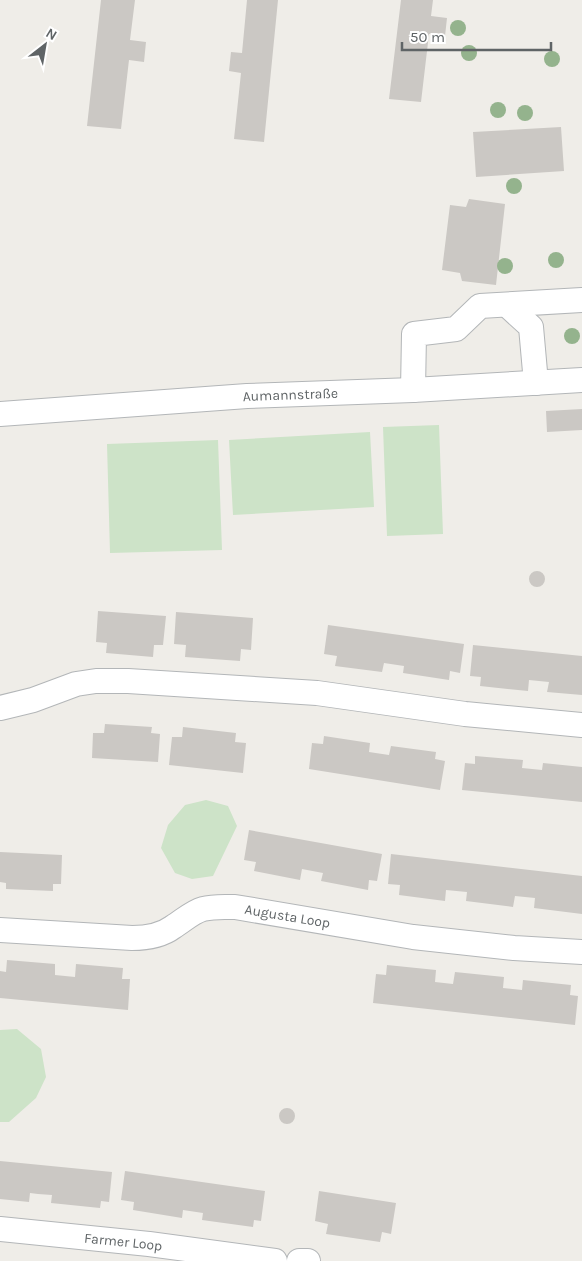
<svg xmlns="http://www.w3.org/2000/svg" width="582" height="1261" viewBox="0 0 582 1261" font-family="Karla,sans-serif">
<rect width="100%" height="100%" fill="#efede8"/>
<!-- green -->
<path fill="#cde3c8" d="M439,425L443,534L387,536L383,427Z
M370,432L374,507L233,515L229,440Z
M218,440L222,550L110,553L107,444Z
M206,800L228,806L237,826L213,876L192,879L175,873L161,848L168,825L185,805Z
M17,1029L41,1049L46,1077L36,1098L9,1122H0V1030Z"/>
<!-- building -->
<path fill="#cbc8c4" d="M101,0H135L130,40L146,42L144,62L129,60L121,129L87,126Z
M247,0H278L264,142L234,139L241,73L229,71L231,52L242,53Z
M401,0H433L431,16L447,18L445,36L429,34L421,102L389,99Z
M561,127L564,171L476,177L473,132Z
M469,199L505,204L496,285L462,281L460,273L442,270L450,205L466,207Z
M582,409V430L547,432L546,411Z
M529 579a8 8 0 1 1 16 0a8 8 0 1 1-16 0Z
M98,611L166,616L163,645H154L153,657L106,653L107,643L96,642Z
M176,612L253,618L251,650L241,649L240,661L185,657L186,645L174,644Z
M328,625L464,644L460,673L450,671L449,680L403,673L404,666L384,663L382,672L335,666L337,656L324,654Z
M473,645L582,656V695L547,692L549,682L529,680L528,691L480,686L481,677L470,676Z
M105,724L152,727L151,733L160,734L158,762L92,758L93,733H104Z
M183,727L236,733L235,742L246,743L243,773L169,765L172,737H182Z
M324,736L370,743L369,752L389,755L391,746L436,752L435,759L445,761L440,790L309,769L312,743L323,744Z
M475,756L523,760L522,768L542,770L543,763L582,767V802L462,790L465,763L475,764Z
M249,830L382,854L377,881L369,880L368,890L321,881L323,873L302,869L300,880L254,871L256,862L244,860Z
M0,852L62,855L61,884H53V891L6,889V883L0,882Z
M391,854L582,876V914L534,908L535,898L515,896L513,907L466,901L467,892L446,890L445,901L399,895L400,885L388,884Z
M7,960L55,964V975L75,977L76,964L123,968L122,979H130L128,1010L0,998V971L6,972Z
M387,965L436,970L435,982L453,984L455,972L504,977L503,988L522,990L523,980L571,985L570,995L578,996L575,1025L373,1003L376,974L386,975Z
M279 1116a8 8 0 1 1 16 0a8 8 0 1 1-16 0Z
M0,1161L112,1172L109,1202L101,1201L100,1208L51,1203L52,1195L38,1194L30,1193L29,1202L0,1199Z
M125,1171L265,1191L261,1221L254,1220L253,1227L202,1220L203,1213L183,1210L182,1218L133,1210L134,1202L121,1200Z
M319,1191L396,1203L391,1234L382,1232L380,1242L326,1234L328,1224L315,1221Z"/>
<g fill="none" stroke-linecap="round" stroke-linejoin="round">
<!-- minor casing -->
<g stroke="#b3b6b8" stroke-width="26">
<g id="minor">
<path d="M507,305L531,327L536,383"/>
<path d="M413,390L414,334L456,329L480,306L582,300"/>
<path id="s1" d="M0,414L247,396L413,390L582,380"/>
<path d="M0,708L33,700L76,684L96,681H128L317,693L465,714L582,725"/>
<path id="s2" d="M0,930L132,938C147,938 161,936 173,927C183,921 192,912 203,909C214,906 224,907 235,907L413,937L514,948L582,952"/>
<path id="s3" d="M0,1229L149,1244L275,1261"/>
<path d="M299,1261H308"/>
</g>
</g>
<!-- minor -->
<use href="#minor" stroke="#fff" stroke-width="24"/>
</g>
<!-- trees -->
<g fill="#94b38d">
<circle cx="458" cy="28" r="8"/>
<circle cx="469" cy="53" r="8"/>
<circle cx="552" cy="59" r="8"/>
<circle cx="498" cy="110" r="8"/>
<circle cx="525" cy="113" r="8"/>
<circle cx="514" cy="186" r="8"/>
<circle cx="556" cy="260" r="8"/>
<circle cx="505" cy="266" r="8"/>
<circle cx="572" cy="336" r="8"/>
</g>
<g text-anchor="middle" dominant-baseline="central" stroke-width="4.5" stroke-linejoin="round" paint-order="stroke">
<!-- street labels -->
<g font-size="14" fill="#5f6466" stroke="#fff">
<text stroke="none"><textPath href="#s1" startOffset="291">Aumannstraße</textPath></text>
<text stroke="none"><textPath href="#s2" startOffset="296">Augusta Loop</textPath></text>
<text stroke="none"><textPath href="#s3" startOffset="124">Farmer Loop</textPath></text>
</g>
</g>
<!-- north arrow -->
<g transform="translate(45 45) rotate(31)" stroke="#ffffff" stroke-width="4" paint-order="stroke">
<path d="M0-4L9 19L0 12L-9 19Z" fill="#5f6466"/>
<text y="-8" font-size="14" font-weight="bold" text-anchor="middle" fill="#5f6466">N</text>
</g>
<!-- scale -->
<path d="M402 42v8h149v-8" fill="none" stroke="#5f6466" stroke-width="2.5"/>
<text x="410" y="42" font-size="15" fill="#5f6466" stroke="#ffffff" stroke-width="4" paint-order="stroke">50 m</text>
</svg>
